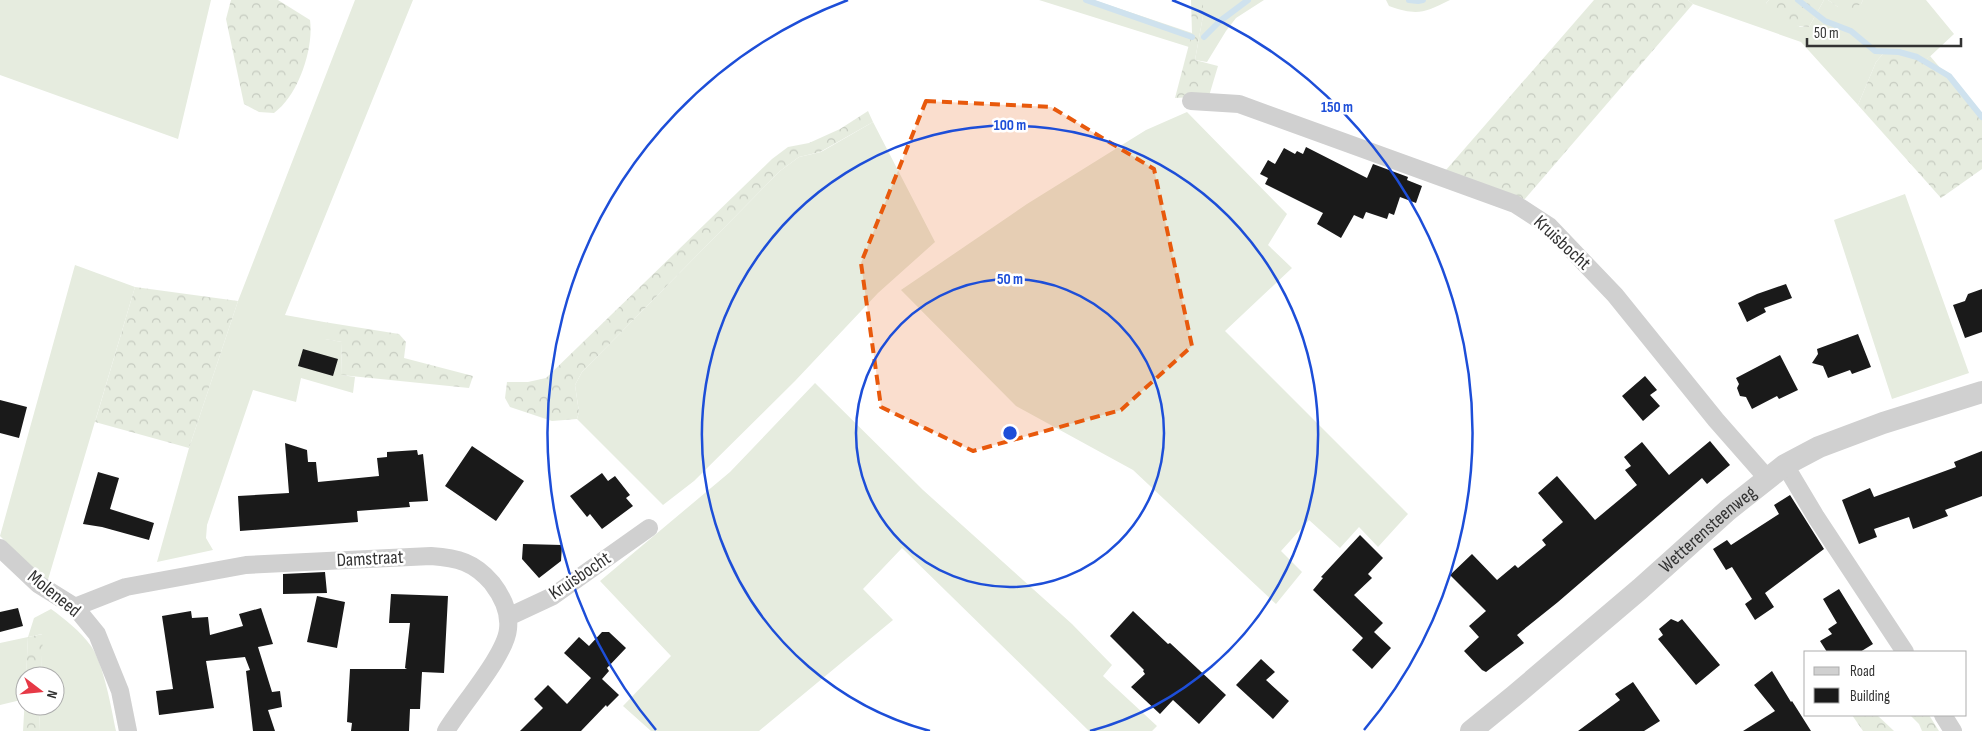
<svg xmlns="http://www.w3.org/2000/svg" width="1982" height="731" viewBox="0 0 1982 731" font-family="'Sofia Sans Condensed',sans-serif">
<defs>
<pattern id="forest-crowns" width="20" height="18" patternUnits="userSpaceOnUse" patternTransform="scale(1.25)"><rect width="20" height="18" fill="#e6ecdf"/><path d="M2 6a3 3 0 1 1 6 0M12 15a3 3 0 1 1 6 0" fill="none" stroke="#c6cbc0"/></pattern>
</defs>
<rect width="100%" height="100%" fill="#fff"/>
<!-- grass -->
<path fill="#e6ecdf" d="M0,0H211L178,139L0,75Z
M355,0H413L285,315L324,322L325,339L342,342L341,375L355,377L353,393L301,378L296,402L253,390L207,525L206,538L213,550L157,562L189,448L238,301Z
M1039,0H1094L1192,33L1189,47Z
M1203,0H1264L1236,18L1226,31L1207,62L1195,60L1203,16Z
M1386,0H1450C1423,13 1418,16 1389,6Z
M1688,0H1769L1766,3L1800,27H1809L1824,0H1828L1838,7L1861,4L1863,0H1926L1954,34L1923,63L1916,58L1887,49L1876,62L1858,105L1801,42L1693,4Z
M1187,112L1287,214L1268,245L1292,268L1225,331L1408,514L1378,547L1359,527L1340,548L1309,520L1281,551L1302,572L1276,604L1133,470L1016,406L901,290L1027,204L1146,130Z
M873,122L935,242L878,293L795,381L694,481L663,505L577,419L579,412L575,385L582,372L780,171L799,157L821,152Z
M1905,194L1969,373L1892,399L1834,220Z
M75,265L135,287L47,583L0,536Z
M815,383L923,490L1072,624L1112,665L1103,676L1157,726L1152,731H1089L902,548L863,589L893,620L759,731H651L623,706L671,656L600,581L730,472Z
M51,609C65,619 80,631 91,646C104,665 111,707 116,731H39L40,706H55V676H41L42,634L28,637L25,699L0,705V643L28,637L34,618Z"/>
<!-- forest -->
<path fill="url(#forest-crowns)" d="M231,0H278L310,20C314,49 298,96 274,113L259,112L244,104L226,19Z
M1191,0H1203V16L1195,60L1218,66L1209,96L1175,98L1192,33Z
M1594,0H1688L1693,4L1524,200L1446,170Z
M1769,0H1824L1809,27C1789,27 1778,18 1766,3Z
M1828,0H1863L1861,4L1849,10L1838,7Z
M1887,49L1916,58L1923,63L1930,56L1982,117V169L1941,198L1858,105L1876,62Z
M868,111L873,122L820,152L799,157L780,171L582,372L575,385L579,412L577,419L552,421L510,407L505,398L507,382H528L546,378L772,159L788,147L809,143L840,129Z
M135,287L238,301L189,448L95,422Z
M324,322L399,334L406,342L404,358L473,376L469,388L341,375L342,342L324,339Z
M43,634L41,676H26L28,637Z
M25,697V706H40L39,731H23Z
M1852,715H1877L1894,731H1863Z
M1910,715H1929L1939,731H1922L1919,724Z"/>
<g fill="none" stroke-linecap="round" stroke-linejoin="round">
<!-- stream -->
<path stroke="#cfe2ee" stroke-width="6" d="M1086,0L1192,37
M1409,0L1418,1L1423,0
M1798,0L1825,21L1851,31L1875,51L1899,52L1917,57L1949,76L1982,117
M1204,37L1220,21L1248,0"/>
</g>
<!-- building -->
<path fill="#1a1a1a" d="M1306,147L1367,178L1373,164L1408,177L1407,180L1422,186L1416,203L1400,197L1394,215L1389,213L1387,219L1366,212L1363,219L1354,215L1341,238L1317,224L1323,213L1265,184L1268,178L1260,174L1268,160L1275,164L1284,148L1295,154L1297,151L1303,154Z
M1786,284L1792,298L1764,308L1766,312L1747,322L1738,303L1757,294Z
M1982,289V332L1965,338L1953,305L1965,301L1968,294Z
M1858,334L1871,367L1852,374L1850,370L1828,378L1823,366L1812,363L1818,354L1817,349Z
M303,349L338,359L333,376L298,366Z
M1780,355L1798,390L1779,399L1777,396L1752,409L1746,397L1740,396L1737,388L1739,384L1736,378Z
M1645,376L1657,390L1650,395L1660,406L1643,421L1622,396Z
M0,400L27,407L19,438L0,433Z
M1710,441L1730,465L1707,484L1702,478L1558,602L1517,635L1524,643L1486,672L1482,670L1464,651L1479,637L1469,626L1486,611L1450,575L1472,554L1497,580L1515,565L1518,568L1546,545L1542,540L1563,522L1538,493L1557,476L1595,520L1637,485L1625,470L1631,466L1624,457L1642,442L1669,475Z
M285,443L307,450L308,462H316L318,482L379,476L377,458L387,457V452L417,450L418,455L423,454L428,501L409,502L410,507L357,511L358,522L240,531L238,496L289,493Z
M472,446L524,481L496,521L445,486Z
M1982,451V496L1945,510L1948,516L1913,529L1909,517L1874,529L1877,537L1859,544L1842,500L1870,488L1874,497L1956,467L1954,462Z
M98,472L119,478L110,509L154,523L149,540L102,527L83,524Z
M602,473L608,481L615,476L630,495L626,498L633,506L602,529L590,514L587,517L570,496Z
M1790,495L1824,549L1765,593L1774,607L1755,620L1745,604L1752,599L1732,567L1726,570L1713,549L1727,540L1731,545L1779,514L1774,505Z
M1360,535L1383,558L1368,574L1372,578L1354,595L1383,623L1374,632L1391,648L1372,669L1352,650L1363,638L1313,590L1323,578L1321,577Z
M523,544L562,545L561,561L539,578L522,559Z
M325,572L327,593L283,594V574Z
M1839,589L1873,644L1860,652H1827L1820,641L1832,634L1828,629L1837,623L1823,599Z
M391,594L448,596L444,673L422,672L420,709H410L409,731H351L352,723L347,722L350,669H407L405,668L410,623H389Z
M317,596L345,602L337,648L307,642Z
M18,608L23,626L0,632V612Z
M261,608L273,644L258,647L272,692L280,691L282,707L268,710L275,731H253L246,671L250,670L245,657L206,661L214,708L159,715L156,691L173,689L162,616L191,611L192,618L208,617L210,635L243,626L239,614Z
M1133,611L1168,644L1170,643L1226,695L1199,724L1173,700L1160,714L1131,687L1145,674L1143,671L1144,670L1110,636Z
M1671,619L1678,622L1682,619L1720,665L1696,685L1658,639L1663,635L1659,629Z
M602,632H609L626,648L607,668L609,671L602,679L619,695L607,707L606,705L581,731H520L543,708L534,699L548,685L567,704L591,678L564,653L579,637L589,646Z
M1261,659L1275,672L1266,680L1289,701L1273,719L1236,685Z
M1772,671L1791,702L1792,701L1811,731H1743L1775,711L1754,685Z
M1633,682L1660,721L1644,731H1578L1620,700L1615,694Z"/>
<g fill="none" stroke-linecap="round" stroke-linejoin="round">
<!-- minor -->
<path stroke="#d0d0d0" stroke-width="18" d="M1191,101L1239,104L1515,204L1549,226L1615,295L1716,420L1767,478
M1785,465L1816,517L1905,652
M0,548L38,584L75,607L97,634L120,691L128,731
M75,607L126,587L246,565L431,556C458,558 474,562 492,583C502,596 510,612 508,629C506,655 460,707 446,731
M508,617L553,596L649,528
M1943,715L1953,731"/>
<!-- tertiary -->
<path stroke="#d0d0d0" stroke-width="22" id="s1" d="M1471,731L1514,696L1640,589L1728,510L1785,465L1819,447L1883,423L1982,392"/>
</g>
<!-- marked area -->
<path fill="#e8590c" fill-opacity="0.2" stroke="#e8590c" stroke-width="4" stroke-dasharray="10 6" stroke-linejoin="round" d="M926,101L1051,107L1154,169L1192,346L1121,410L973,451L881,407L861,263Z"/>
<!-- distance rings -->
<g fill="none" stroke="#1d4ed8" stroke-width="2.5">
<circle cx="1010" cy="433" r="154"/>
<path d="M930 731A308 308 0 1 1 1090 731"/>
<path d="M656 730A462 462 0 0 1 848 0M1172 0A462 462 0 0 1 1364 730"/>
</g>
<g text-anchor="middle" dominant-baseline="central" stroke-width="5" stroke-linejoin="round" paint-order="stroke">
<!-- street labels -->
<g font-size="19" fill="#333" stroke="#fff">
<text transform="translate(1562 243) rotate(43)">Kruisbocht</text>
<text stroke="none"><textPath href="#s1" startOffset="311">Wetterensteenweg</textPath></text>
<text transform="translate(370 559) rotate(-3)">Damstraat</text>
<text transform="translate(580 576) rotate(-34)">Kruisbocht</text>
<text transform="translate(54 594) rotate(39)">Moleneed</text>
</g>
</g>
<circle cx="1010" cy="433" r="8" fill="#1d4ed8" stroke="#fff" stroke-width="2.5"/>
<g font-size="15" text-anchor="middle" font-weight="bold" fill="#1d4ed8" stroke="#fff" stroke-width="5" stroke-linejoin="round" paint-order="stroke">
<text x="1337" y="112">150 m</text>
<text x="1010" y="130">100 m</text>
<text x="1010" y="284">50 m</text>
</g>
<!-- legend -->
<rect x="1804" y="651" width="162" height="65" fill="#ffffff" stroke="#adadad"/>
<rect x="1814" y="667" width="25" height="8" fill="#d0d0d0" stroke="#adadad"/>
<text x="1850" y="676" font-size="15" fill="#333333">Road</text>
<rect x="1814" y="688" width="25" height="15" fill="#1a1a1a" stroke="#adadad"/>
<text x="1850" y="701" font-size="15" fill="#333333">Building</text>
<!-- north arrow -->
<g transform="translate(40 691) rotate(106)"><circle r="24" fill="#ffffff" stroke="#adadad"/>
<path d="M0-4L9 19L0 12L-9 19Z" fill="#e63946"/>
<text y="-8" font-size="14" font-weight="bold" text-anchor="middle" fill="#333333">N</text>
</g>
<!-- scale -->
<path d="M1807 38v8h154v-8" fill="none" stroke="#333333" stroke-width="2.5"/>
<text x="1814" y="38" font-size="15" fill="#333333" stroke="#ffffff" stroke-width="4" paint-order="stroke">50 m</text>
</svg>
